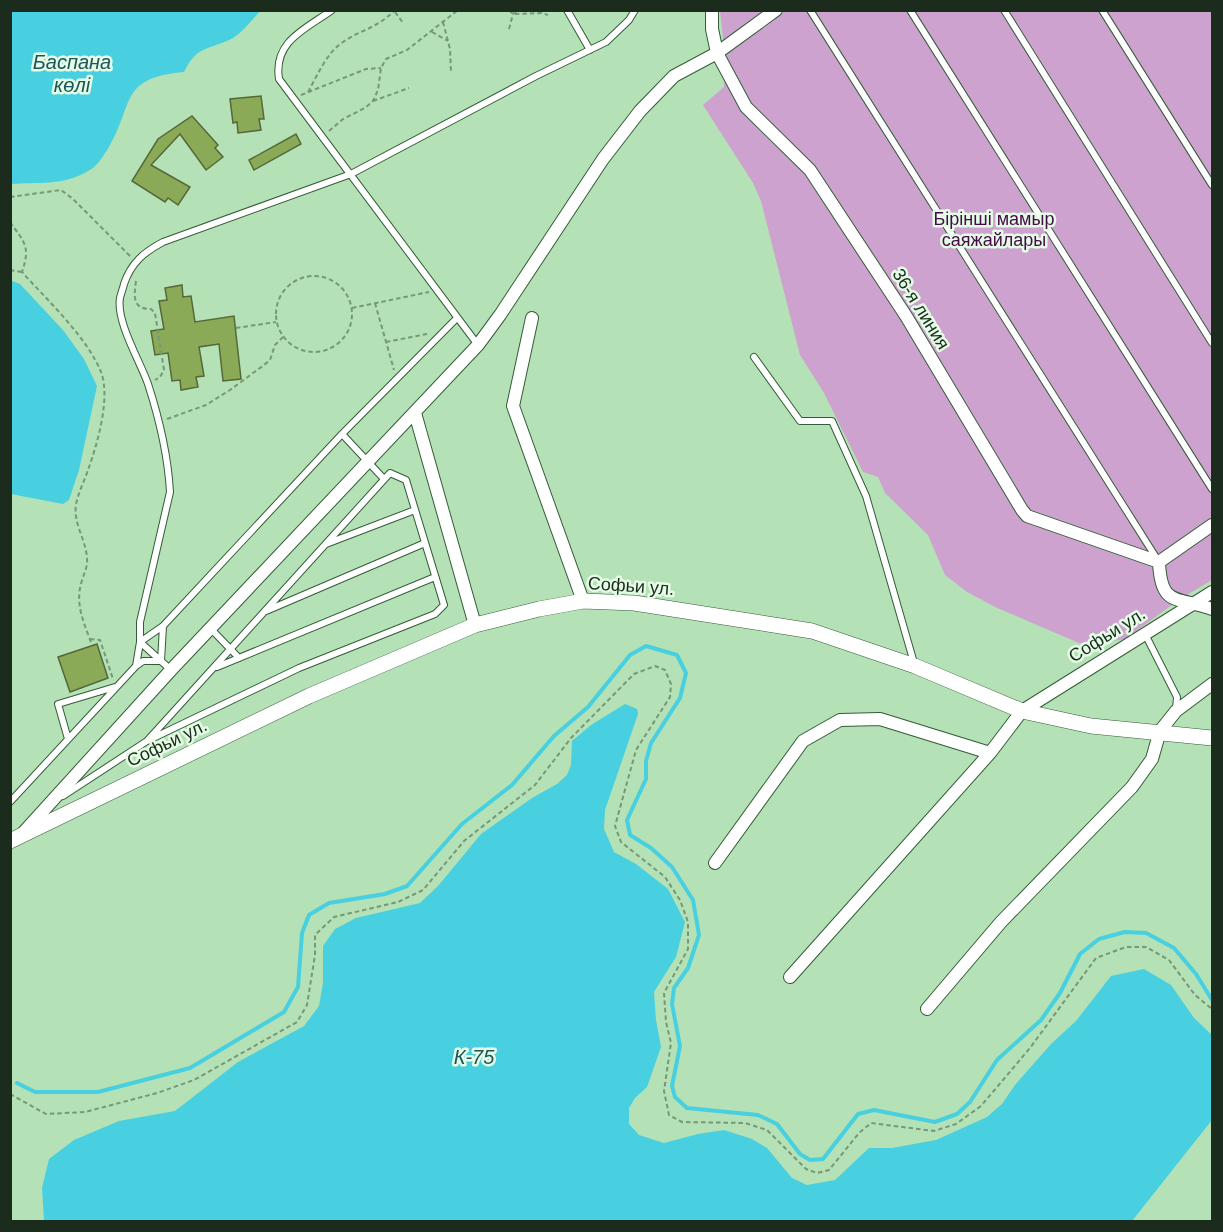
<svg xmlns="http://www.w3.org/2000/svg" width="1223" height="1232" viewBox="0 0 1223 1232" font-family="Arial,sans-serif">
<rect width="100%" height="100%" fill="#b4e1b6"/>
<!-- green -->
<path fill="#cea2ce" d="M720,11H1212V580L1180,599L1125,639L1097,643H1079L995,607L967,592L945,575L928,535L885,493L878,477L863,472L824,393L800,355L761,201L753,183L703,105L724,87L725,57Z"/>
<!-- water -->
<path fill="#48d0e0" d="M11,10H260V11C252,20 243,32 233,38C208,51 198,44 184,72C119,78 135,102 109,147C103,156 98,166 88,171C64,186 37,182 11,184Z
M10,280L20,284L63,330L84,359L97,386L79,470L69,500L63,504L11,494Z
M625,704L637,709L638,714L605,810L604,829L614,852L636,864L668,889L685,922L676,957L654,992L656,1020L661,1047L647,1087L635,1098L629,1108V1124L639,1135L664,1143L698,1134L724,1130L752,1139L767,1148L792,1178L807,1185L835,1180L869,1148H892L936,1140L987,1117L1002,1104L1015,1085L1052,1043L1076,1021L1111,976L1144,969L1171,985L1194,1018L1212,1035V1120L1132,1221H44L42,1188L49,1159L74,1140L119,1121L175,1111L238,1062L304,1026L319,1006L323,983V946L335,929L356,918L420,903L438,886L481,834L532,798L557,784L567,775L571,765L572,741L591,725Z"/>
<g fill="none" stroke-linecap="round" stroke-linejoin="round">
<!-- stream -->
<path stroke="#48d0e0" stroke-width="4" d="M17,1083L35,1092H98L190,1068L284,1012L298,987L302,933L309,915L329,903L385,894L407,886L462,824L512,785L554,736L588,707L630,655L646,646L677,655L686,673L680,698L651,743L646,761V779L627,820L630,835L651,848L672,867L693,900L699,935L688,968L674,988L672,1004L680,1046L672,1086L675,1097L687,1108L758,1115L777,1124L800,1154L810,1160L823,1159L858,1114L874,1110L935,1122L957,1114L970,1102L997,1060L1041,1020L1060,993L1080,954L1099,939L1125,932L1146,933L1174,948L1196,974L1212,1000"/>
</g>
<!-- building -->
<path fill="#8aaa57" stroke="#556838" stroke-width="1.5" d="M261,96L264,119H259L261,130L238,133L237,122L233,123L230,99Z
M192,116L218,145L215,148L223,157L206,170L180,134L151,165L190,187L178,205L168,198L165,202L132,181L158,139Z
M296,134L301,144L254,170L249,160Z
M182,285L183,297L191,296L195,322L234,316L241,379L223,381L219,344L199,347L204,376L196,377L198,387L181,390L180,380L172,381L168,353L155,355L151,331L164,329L159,301L167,300L165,288Z
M97,644L108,678L70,692L58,657Z"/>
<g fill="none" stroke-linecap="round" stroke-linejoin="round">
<!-- service casing -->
<g stroke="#345c38" stroke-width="8">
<path id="service" d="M332,10C306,29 273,41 279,79L478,345
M567,10L590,50
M810,10L1157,559
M910,10L1212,489
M1004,10L1212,343
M1102,10L1212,185
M754,357L800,421H832L866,496L914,663
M342,434L384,479
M326,544L415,510
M266,611L425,543
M211,629L239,658
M1145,634L1177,697L1176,710
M136,666L143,661H161L163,626
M217,667L435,577
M171,670L140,642V622L170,492C168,457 159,418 148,384C140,361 116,322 120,298C121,293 123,289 124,284C131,263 144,252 163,242L351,174L536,76L606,42L629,20L635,10
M68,739L58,704L115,687
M63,796L147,741L299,668L435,614L444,605L406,480L390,473L147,741
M10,802L136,666L140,642L163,626L342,434L457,318"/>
</g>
<!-- minor casing -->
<g stroke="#345c38" stroke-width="14">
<path id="minor" d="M712,10V29L717,53L746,107L810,170L906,316L1022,510L1027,516L1159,562
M532,318L513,406L583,601
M415,413L475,625
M1159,562C1161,608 1177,596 1212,609
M1159,562L1212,525
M23,833L171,670L478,345L500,315L603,159L640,111L674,76L717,53L776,10
M715,863L803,741L840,720L880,719L990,753
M790,977L990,753L1022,711L1212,592
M927,1009L1001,922L1132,787L1152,759L1160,731L1176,711L1212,684"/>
</g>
<!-- tertiary casing -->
<g stroke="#345c38" stroke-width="16">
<path id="tertiary" d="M10,841L309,696L475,625L539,609L583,601L634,603L812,631L915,666L1022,711L1091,726L1212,738"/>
</g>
<!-- path -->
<path stroke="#779878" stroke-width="2" stroke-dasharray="4.5 3" stroke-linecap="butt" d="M509,10L513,14L542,13L548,15
M395,12L404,24
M443,22L450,49L451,73
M509,29L513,14L518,10
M432,32L448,41
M308,92C317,76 327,52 343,42C362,29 376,29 395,10
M301,95L366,69L381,68
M373,101L409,88
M329,131L343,119L365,108L373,101L378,90L381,68L386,59L407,50L458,10
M10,197L61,190L73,199L130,256
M10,222C24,242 31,246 22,272C47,300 87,337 101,372C111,398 97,445 88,470C84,482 78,493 76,505C73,523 86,540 87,558C88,568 83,575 81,584C75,606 85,625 92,645
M10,270L22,272
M276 314a38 38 0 1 1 76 0a38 38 0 1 1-76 0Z
M136,281C134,296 132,309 151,309L155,313L164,370L160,377L155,380
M375,303L394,370
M352,308L429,292
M236,328L276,322
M386,342L427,334
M167,419L206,405L230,390L264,365L270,360L275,345L283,337
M90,639L100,640L113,679
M10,1094L46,1114L85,1112L157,1093L194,1080L297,1022L307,1005L315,955V935L334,917L398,902L423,890L464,841L535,785L571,738L634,674L655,666L665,670L671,684L670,697L636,750L615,826L621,842L665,877L680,900L688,922V949L664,993L666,1022L671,1043L664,1091L669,1115L682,1122L745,1123L767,1130L806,1169L817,1173L829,1170L859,1133L871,1123L934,1131L956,1124L981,1106L1030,1048L1096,958L1126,947H1146L1169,960L1195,995L1212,1009"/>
<!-- service -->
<use href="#service" stroke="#fff" stroke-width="6"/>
<!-- minor -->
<use href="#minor" stroke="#fff" stroke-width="12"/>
<!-- tertiary -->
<use href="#tertiary" stroke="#fff" stroke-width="15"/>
</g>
<g text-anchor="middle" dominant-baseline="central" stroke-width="5" stroke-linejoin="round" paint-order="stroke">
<!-- park labels -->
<g font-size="18" fill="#460a48" stroke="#e4fbe5">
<text x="994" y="219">Бірінші мамыр<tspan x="994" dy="21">саяжайлары</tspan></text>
</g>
<!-- street labels -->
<g font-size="18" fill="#1b2c1c" stroke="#e4fbe5">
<text transform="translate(921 309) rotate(58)">36-я линия</text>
<text transform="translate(631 586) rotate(4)">Софьи ул.</text>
<text transform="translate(1107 635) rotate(-32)">Софьи ул.</text>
<text transform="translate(167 743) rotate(-26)">Софьи ул.</text>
</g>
<!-- water labels -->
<g font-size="20" font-style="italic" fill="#1d555c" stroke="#e4fbe5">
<text x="72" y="62">Баспана<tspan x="72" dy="23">көлі</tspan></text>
<text x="474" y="1057">К-75</text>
</g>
</g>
<!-- border -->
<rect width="1223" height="1232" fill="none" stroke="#1b2c1c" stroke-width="24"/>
</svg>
